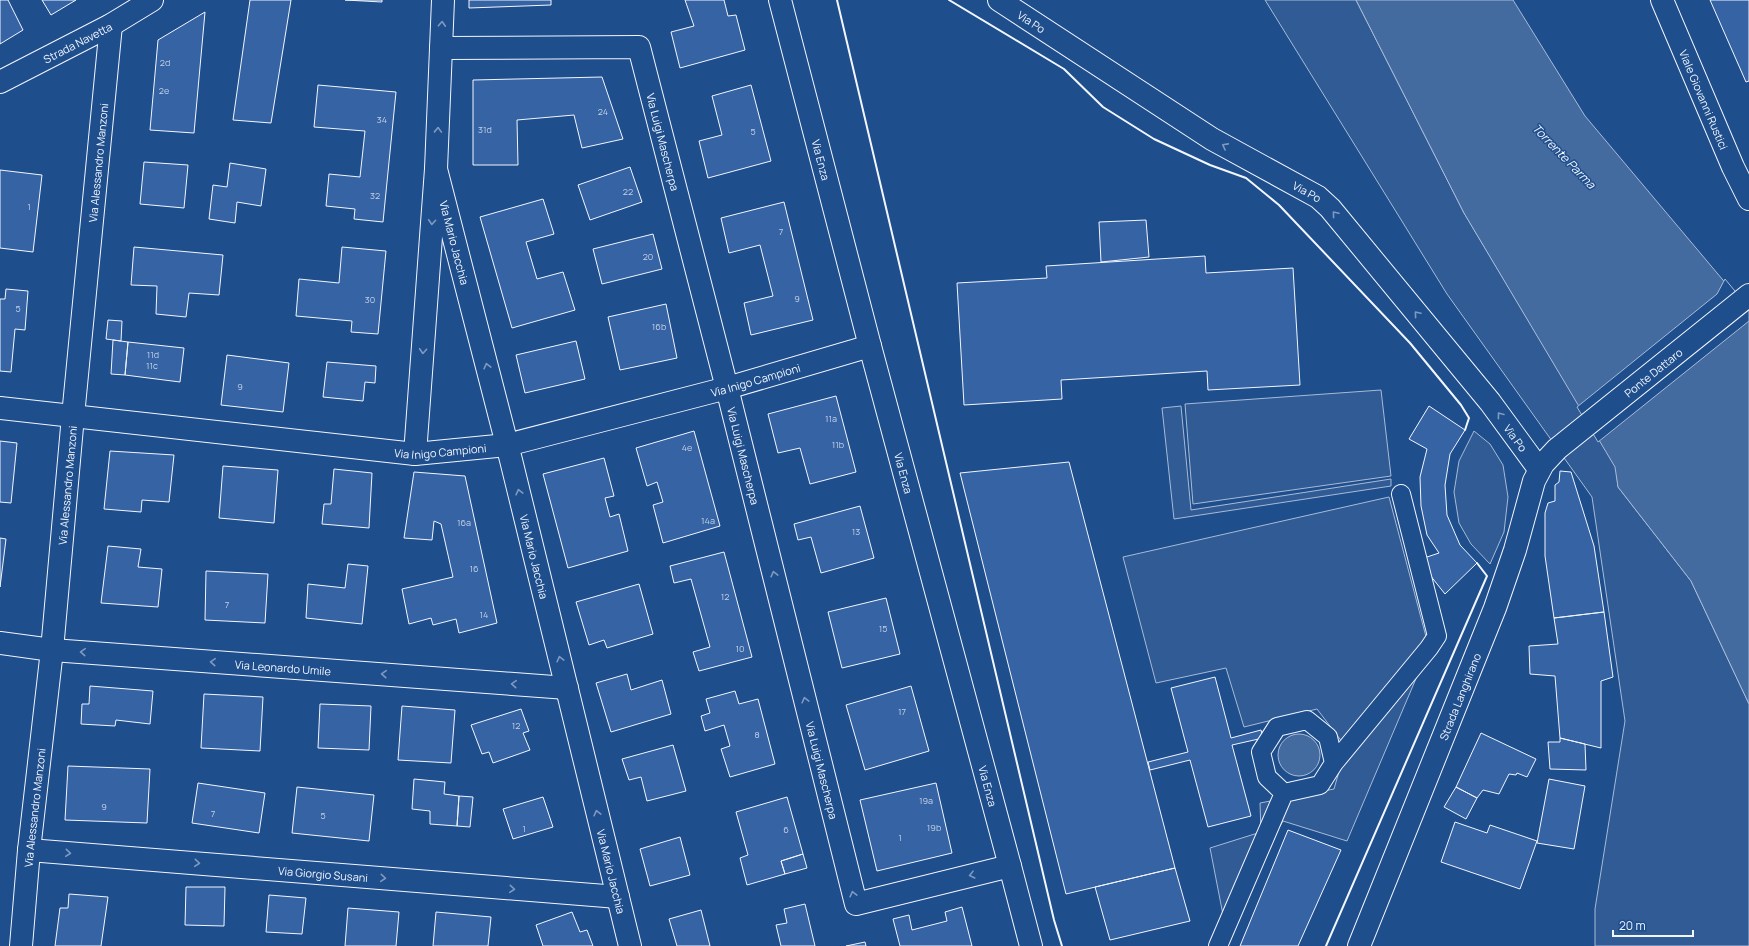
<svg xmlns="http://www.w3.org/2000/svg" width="1749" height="946" viewBox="0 0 1749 946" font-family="Manrope,sans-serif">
<rect width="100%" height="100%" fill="#1f4e8c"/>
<!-- built -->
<path fill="#305b95" stroke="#a8bbd7" d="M1265,0H1356L1464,213L1616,467L1618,487L1691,581L1749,704V946H1595V909L1625,721L1592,497L1447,294Z
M1381,390L1391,476L1193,504L1185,404Z
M1181,406L1191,510L1391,479V486L1174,519L1162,408Z
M1474,431L1490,444L1503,465L1508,497L1504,532L1490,564L1471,544L1459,523L1454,492L1459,461Z
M1389,497L1429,648L1347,841L1283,821L1224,920L1210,848L1261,832L1260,803L1334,789L1346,747L1317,709L1244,727L1226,668L1156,683L1123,557Z"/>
<!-- water -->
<path fill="#446ba0" stroke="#a8bbd7" d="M1356,0H1513L1585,116L1749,311V704L1691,581L1618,487L1615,467L1464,213Z
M1278 755a21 21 0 1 1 42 0a21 21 0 1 1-42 0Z"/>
<!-- pier -->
<path fill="#1f4e8c" stroke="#a8bbd7" d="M1725,279L1749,308V321L1598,442L1577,407L1717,294Z"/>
<!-- building -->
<path fill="#3563a3" stroke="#f2f6ff" d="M0,0H8L23,30L0,44Z
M42,0H76L51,15Z
M250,0H291L271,123L233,120Z
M345,0H382V2Z
M469,0H551V5L469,8Z
M685,0H724L728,16L736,15L745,50L680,68L671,32L694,26Z
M1710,0H1749V81L1746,82Z
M205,12L194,133L150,130L158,40Z
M602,77L623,139L582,148L574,115L517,120L518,165H473V80Z
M318,85L396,92L383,222L354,219L355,209L326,206L329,174L360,177L365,131L314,127Z
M751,85L771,161L708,178L699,141L722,135L712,96Z
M144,162L188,165L184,208L140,204Z
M230,163L266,169L261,206L237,202L235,223L209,219L213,185L227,187Z
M630,167L642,202L590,220L578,185Z
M0,170L42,175L33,252L0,248Z
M543,199L554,234L526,242L537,279L563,272L575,310L512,328L480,217Z
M784,202L813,320L751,335L744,303L773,296L760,245L729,253L721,218Z
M1146,220L1149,257L1101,262L1099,222Z
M653,234L662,269L602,284L593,249Z
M134,247L223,255L219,295L189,293L186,317L156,314L157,286L131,285Z
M342,247L386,251L378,334L351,332L352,321L296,316L299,279L339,283Z
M1205,256L1206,273L1293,268L1300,385L1208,390L1207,371L1061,380L1062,399L964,405L957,283L1047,278L1046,266Z
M6,289L28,291L25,330L15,329L11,372L0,371V299H5Z
M666,304L677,358L620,370L608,317Z
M108,320L122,321L121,341L106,339Z
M113,340L128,342L125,375L111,374Z
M576,341L585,379L525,393L516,355Z
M128,342L184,348L180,382L125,375Z
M227,355L289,363L283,412L221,405Z
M327,362L376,366L375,383L365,382L363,401L323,397Z
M836,396L856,472L810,484L800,448L778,453L768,414Z
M1429,406L1465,430L1450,454L1445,485L1447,515L1460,545L1477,563L1445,594L1418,560L1439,553L1427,535L1421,506L1420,477L1427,449L1409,439Z
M694,431L720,526L663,543L653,505L663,502L657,482L647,486L636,448Z
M0,441L17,443L11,503L0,502Z
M110,451L174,455L169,502L142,500L141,512L104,509Z
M604,458L614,496L605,498L610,517L619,514L628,551L568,568L543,474Z
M1069,462L1175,868L1066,894L960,473Z
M223,466L278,470L274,523L219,518Z
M334,469L372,473L369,528L322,524L324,504H331Z
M1560,471L1571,472L1594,546L1604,612L1554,618L1545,556V513L1548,503L1555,501V485L1559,482Z
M414,472L465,476L497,623L459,633L456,619L433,625L431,618L409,624L402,589L453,577L441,524L434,521L432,540L404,538Z
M860,506L874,558L821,573L811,537L798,540L794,524Z
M0,538L6,539L0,587Z
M108,546L141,549L138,567L162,569L158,607L101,603Z
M724,552L752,657L699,671L693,652L710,647L691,579L674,583L670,566Z
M348,564L368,566L362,624L306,618L308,584L345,588Z
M206,571L268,574L265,623L205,620Z
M639,584L653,634L607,648L604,640L589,645L576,602Z
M886,598L900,654L842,668L828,612Z
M1604,612L1613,677L1601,681V748L1560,738L1555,676L1530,674L1529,646L1558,644L1554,618Z
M627,674L631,690L662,680L671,714L611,732L596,683Z
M1215,677L1231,738L1261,730L1263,738L1232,745L1251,816L1208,827L1190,760L1150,770L1148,762L1188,752L1171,688Z
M90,686L153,691L150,724L116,720L115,726L81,724L82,704H89Z
M911,686L929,751L865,770L846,705Z
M735,691L739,704L758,699L775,764L730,777L721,749L730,746L724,725L705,731L701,716L710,713L706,699Z
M204,694L263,697L260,751L201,748Z
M320,704L371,706L369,750L318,748Z
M402,706L455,710L451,763L398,760Z
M521,709L529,731L523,733L530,750L493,763L489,752L482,754L471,725Z
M1481,733L1536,759L1527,777L1517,773L1516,775L1509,774L1499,794L1483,790L1477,798L1456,787Z
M1560,738L1585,744L1586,770L1550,769L1548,742H1560Z
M673,745L686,791L647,801L641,777L629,780L622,759Z
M68,766L150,769L147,823L65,820Z
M414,779L445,782L444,794L459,796L457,826L430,824V811L412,809Z
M1549,779L1585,786L1574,849L1537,843Z
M198,783L265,793L259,833L192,823Z
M936,783L952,853L877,871L860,800Z
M297,787L374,795L369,841L292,833Z
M1456,787L1477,798L1466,819L1444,807Z
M459,796L473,797L470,827L457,826Z
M543,797L553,827L513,839L503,809Z
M787,797L803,854L781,861L785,874L747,885L740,858L748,855L736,812Z
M1455,822L1487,833L1490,825L1537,841L1520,889L1441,862Z
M1288,830L1341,850L1298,946H1240Z
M680,837L690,875L650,886L640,849Z
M803,854L807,868L785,874L781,861Z
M1175,868L1190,921L1110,940L1095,887Z
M186,887H225L224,926L185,925Z
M69,894L108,897L101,946H55L60,908H68Z
M269,895L306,898L302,934L266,932Z
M805,904L815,946H781L776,925L787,923L784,909Z
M962,907L972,946H900L893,919L909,915L912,930L947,921L945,912Z
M348,908L399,912L396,946H345Z
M701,910L710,946H677L669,919Z
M436,912L491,917L488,946H433Z
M572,912L580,932L587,930L593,946H543L536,925Z
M865,942L866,946H846Z"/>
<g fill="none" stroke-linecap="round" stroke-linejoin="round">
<!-- pedestrian casing -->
<g stroke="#f2f6ff" stroke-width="20">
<path id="pedestrian" d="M1307,720L1328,737L1334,763L1320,785L1284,793L1267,777L1261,752L1277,727Z
M1334,763L1429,648L1437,636L1401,494
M1218,946L1284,793"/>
</g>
<!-- minor casing -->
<g stroke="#f2f6ff" stroke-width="24">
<g id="minor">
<path id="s1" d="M999,0L1212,139L1318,197L1330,208L1490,402L1539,469"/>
<path id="s2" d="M441,48L639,47L727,388L856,904L1010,866"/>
<path id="s3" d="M0,82L111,25L152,0"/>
<path id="s4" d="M436,169L511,460L630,946"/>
<path id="s5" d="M0,408L415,454L507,445L727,388L870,346"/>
<path d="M415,454L436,169L443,0"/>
<path id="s6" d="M0,643L52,650L567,688"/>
<path id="s7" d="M29,850L618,897"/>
<path id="s8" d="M21,946L29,850L52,650L73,416L111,25"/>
</g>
</g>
<!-- tertiary casing -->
<g stroke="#f2f6ff" stroke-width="24">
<g id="tertiary">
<path id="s9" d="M780,0L870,346L1010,866L1031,946"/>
<path id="s10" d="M1359,946L1495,608L1515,550L1534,481L1543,464L1557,449L1749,295"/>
</g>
</g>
<!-- secondary casing -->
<g stroke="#f2f6ff" stroke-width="24">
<g id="secondary">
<path id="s11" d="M1662,0L1733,167L1749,199"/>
</g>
</g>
<!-- pedestrian -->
<use href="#pedestrian" stroke="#1f4e8c" stroke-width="18"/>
<!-- minor -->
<use href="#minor" stroke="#1f4e8c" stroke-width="22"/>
<!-- tertiary -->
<use href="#tertiary" stroke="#1f4e8c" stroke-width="22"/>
<!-- secondary -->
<use href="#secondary" stroke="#1f4e8c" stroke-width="22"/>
<!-- wall -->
<path stroke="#f2f6ff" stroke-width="2" d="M837,0L1054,920L1062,946
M949,0L1064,69L1103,107L1154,139L1210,165L1246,178L1279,205L1410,343L1461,405L1469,418L1465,430
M1326,946L1487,576L1477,563"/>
</g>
<!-- one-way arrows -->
<defs><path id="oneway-chevron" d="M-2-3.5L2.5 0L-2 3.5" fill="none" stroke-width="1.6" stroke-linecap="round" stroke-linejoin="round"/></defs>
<g stroke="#7e9ac0">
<use href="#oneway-chevron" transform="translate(442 24) rotate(-87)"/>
<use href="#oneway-chevron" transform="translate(438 130) rotate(-88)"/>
<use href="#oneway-chevron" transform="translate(1225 146) rotate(-152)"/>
<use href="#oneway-chevron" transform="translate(1335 214) rotate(-130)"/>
<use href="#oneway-chevron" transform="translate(432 222) rotate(94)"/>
<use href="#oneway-chevron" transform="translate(1417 314) rotate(-130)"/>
<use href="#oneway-chevron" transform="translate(423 351) rotate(94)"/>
<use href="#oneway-chevron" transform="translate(487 366) rotate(-104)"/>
<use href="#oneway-chevron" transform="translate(1500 415) rotate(-127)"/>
<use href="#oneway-chevron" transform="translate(519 492) rotate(-104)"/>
<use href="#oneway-chevron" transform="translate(774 574) rotate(-104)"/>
<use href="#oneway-chevron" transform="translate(83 652) rotate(-176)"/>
<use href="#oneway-chevron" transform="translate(560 659) rotate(-104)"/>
<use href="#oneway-chevron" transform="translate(213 662) rotate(-176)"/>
<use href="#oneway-chevron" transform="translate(384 674) rotate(-176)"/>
<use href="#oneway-chevron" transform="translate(514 684) rotate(-176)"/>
<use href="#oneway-chevron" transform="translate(805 700) rotate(-104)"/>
<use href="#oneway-chevron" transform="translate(597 813) rotate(-104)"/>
<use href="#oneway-chevron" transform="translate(68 853) rotate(5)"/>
<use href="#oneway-chevron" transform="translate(197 863) rotate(5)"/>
<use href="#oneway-chevron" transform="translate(972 875) rotate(166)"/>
<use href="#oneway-chevron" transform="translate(383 878) rotate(5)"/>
<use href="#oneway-chevron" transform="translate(512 889) rotate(5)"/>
<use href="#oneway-chevron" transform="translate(853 894) rotate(-104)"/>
</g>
<g text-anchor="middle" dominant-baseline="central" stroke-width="3" stroke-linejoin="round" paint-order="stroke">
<!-- number labels -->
<g font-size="9" fill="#c3d1e8">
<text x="165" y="62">2d</text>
<text x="164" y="90">2e</text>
<text x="603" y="111">24</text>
<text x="382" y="119">34</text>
<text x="485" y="129">31d</text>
<text x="753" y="131">5</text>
<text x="628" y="191">22</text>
<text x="375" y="195">32</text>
<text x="29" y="206">1</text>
<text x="781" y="231">7</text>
<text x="648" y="256">20</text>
<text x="797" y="298">9</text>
<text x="370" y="299">30</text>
<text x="18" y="308">5</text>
<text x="659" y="326">16b</text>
<text x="153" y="354">11d</text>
<text x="152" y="365">11c</text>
<text x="240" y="386">9</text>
<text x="831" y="418">11a</text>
<text x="838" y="444">11b</text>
<text x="687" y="447">4e</text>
<text x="708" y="520">14a</text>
<text x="464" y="522">16a</text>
<text x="856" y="531">13</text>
<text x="474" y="568">16</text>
<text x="725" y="596">12</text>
<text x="227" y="604">7</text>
<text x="484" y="614">14</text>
<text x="883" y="628">15</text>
<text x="740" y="648">10</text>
<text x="902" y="711">17</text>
<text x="516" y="725">12</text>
<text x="757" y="734">8</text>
<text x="926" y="800">19a</text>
<text x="104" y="806">9</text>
<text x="213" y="813">7</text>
<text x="323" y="815">5</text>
<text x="934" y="827">19b</text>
<text x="524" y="828">1</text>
<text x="786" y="829">6</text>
<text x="900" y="837">1</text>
</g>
<!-- street labels -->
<g font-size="11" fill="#f2f6ff" stroke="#1f4e8c">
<text stroke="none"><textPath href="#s1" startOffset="39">Via Po</textPath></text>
<text stroke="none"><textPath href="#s3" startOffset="87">Strada Navetta</textPath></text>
<text stroke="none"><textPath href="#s11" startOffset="108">Viale Giovanni Rustici</textPath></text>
<text stroke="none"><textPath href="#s2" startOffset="296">Via Luigi Mascherpa</textPath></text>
<text stroke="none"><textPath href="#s9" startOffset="165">Via Enza</textPath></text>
<text stroke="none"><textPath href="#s8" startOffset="787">Via Alessandro Manzoni</textPath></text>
<text stroke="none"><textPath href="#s1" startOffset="363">Via Po</textPath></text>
<text stroke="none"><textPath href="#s4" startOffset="76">Via Mario Jacchia</textPath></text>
<text stroke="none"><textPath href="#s10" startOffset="660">Ponte Dattaro</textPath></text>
<text stroke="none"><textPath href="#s5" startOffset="767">Via Inigo Campioni</textPath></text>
<text stroke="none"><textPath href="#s1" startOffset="687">Via Po</textPath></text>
<text stroke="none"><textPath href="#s5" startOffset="443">Via Inigo Campioni</textPath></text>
<text stroke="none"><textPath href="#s2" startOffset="620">Via Luigi Mascherpa</textPath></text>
<text stroke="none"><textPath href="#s9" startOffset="489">Via Enza</textPath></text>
<text stroke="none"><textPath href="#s8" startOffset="463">Via Alessandro Manzoni</textPath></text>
<text stroke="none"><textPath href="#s4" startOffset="400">Via Mario Jacchia</textPath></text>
<text stroke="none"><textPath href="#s6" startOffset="284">Via Leonardo Umile</textPath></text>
<text stroke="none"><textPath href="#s10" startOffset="269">Strada Langhirano</textPath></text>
<text stroke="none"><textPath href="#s2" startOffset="944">Via Luigi Mascherpa</textPath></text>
<text stroke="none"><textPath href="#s9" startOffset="813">Via Enza</textPath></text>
<text stroke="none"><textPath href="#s8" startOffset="139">Via Alessandro Manzoni</textPath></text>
<text stroke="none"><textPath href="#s4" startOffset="724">Via Mario Jacchia</textPath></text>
<text stroke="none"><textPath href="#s7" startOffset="295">Via Giorgio Susani</textPath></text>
</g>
<!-- water labels -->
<g font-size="12" font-style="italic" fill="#f2f6ff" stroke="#1f4e8c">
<text transform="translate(1564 156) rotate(46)">Torrente Parma</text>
</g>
</g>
<!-- scale -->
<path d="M1613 930v6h80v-6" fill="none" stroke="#f2f6ff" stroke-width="2"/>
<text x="1619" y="930" font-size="12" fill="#f2f6ff" stroke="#1f4e8c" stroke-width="3" paint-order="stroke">20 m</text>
</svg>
